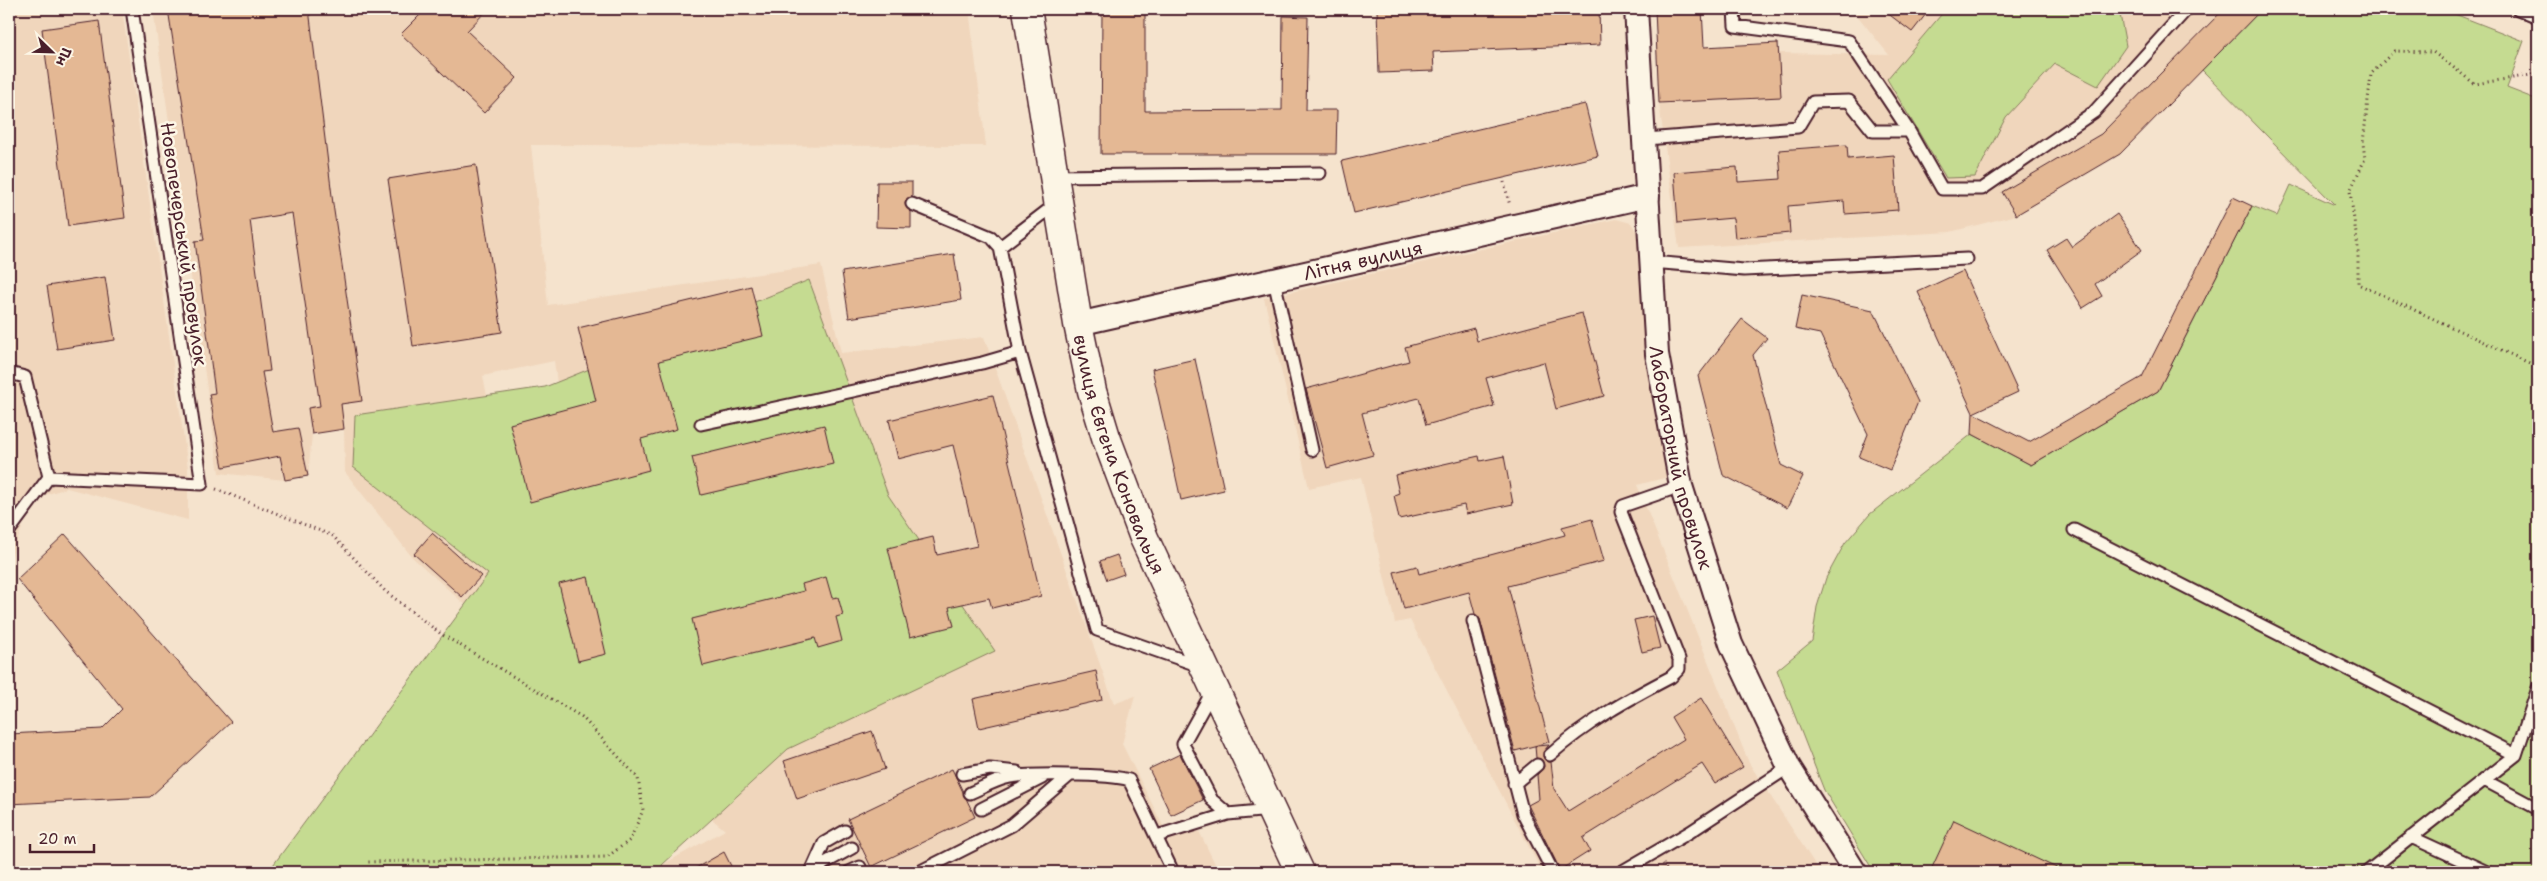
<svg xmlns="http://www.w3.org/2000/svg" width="2547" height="881" viewBox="0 0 2547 881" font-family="'Shantell Sans',sans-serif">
<rect width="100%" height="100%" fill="#f5e3cd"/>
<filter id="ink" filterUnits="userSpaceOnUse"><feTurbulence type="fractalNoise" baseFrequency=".02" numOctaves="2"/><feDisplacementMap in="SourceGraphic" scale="10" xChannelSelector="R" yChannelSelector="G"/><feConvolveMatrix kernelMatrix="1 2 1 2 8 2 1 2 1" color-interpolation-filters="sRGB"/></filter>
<g filter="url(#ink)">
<!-- built -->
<path fill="#f0d6bc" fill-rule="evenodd" d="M9,9H122L188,468V520L67,488L45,495L26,516L9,564Z
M153,9H969L986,146L531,145L548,305L821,265L841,353L984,337L1114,704L1135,696L1122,744L1170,840L1198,829L1219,872H665L662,865L725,830L683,795L591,683L462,602L412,557L345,472L344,429L312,434L308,476L285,480L219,473ZM554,361L558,390L518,548L483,376Z
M1852,9H2224L2101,134L2002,193L2016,215L1950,232L1679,248L1659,103L1779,53L1889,55Z
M1616,219L1631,223L1642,240L1652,389L1668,477L1637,485L1749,763L1820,872H1542L1410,620L1395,623L1361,477L1309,488L1264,298Z"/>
<!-- green -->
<path fill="#c5db91" stroke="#887d5e" d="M1946,9H2119L2126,46L2098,86L2055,64L2006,117L1975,177L1946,178L1887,79Z
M2262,9H2442L2524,41L2507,88L2538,100V872H1874L1824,790L1777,670L1812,641L1817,607L1826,578L1845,543L1870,514L1972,434L2031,465L2158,391L2252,206L2277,216L2291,185L2335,205L2202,70Z
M809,280L888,495L995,651L788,749L662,865L665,872H268L488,574L353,467L355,415L545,387Z"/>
<!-- building -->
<path fill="#e4b894" stroke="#4a1f2b" d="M168,9H309L333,204L362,401L341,404L344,429L312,434L308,408L320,406L292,213L250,220L270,371L262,372L273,432L298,428L308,476L285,480L280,456L223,467L209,394L215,393L195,241L204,240Z
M426,9H488L467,31L517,78L484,113L401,34Z
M1377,9H1599L1600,45L1433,52L1434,71L1379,73Z
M1655,9H1702L1704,47L1778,43L1781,97L1659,103Z
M1882,9H1930L1912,32Z
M2224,9H2262L2120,154L2016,215L2002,192L2101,134Z
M1102,11H1145V111L1282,110L1283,16L1308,17L1306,110H1337L1336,154H1101Z
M99,21L125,218L68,226L42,29Z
M1585,104L1598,156L1354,213L1342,161Z
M1847,145L1848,159L1894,155L1898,210L1845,214L1844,201L1788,206L1790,233L1735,238L1733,218L1678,223L1674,172L1737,167L1738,182L1781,179L1779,150Z
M476,165L502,332L413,346L388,179Z
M877,182H912V197L907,198L905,204L911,212V228L876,227Z
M2233,197L2252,206L2158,391L2031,465L1972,434L1973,413L2029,442L2142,377Z
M2117,214L2142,250L2095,284L2102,296L2083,308L2047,250L2066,238L2072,247Z
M954,254L961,300L849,318L842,272Z
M1963,271L2018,392L1973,413L1918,292Z
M105,277L115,340L57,349L47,286Z
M751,286L763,336L659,361L677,429L641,439L649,470L530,502L510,424L596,401L578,328Z
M1802,295L1873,310L1918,402L1890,470L1859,457L1868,434L1820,334L1795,329Z
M1582,313L1604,396L1556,409L1544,362L1486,378L1494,406L1426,425L1419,398L1362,413L1373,455L1327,468L1306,389L1409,361L1405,347L1474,328L1477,341Z
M1742,319L1767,338L1753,355L1781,465L1803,476L1787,508L1723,475L1698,376Z
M1195,359L1224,490L1181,500L1152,369Z
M993,395L1041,596L992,608L989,598L949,607L954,626L910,637L888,548L933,537L937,555L977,546L953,445L898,459L889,420Z
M824,425L833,464L701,495L692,457Z
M1479,456L1480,461L1504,456L1513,504L1466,514L1464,505L1399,519L1394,495L1399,493L1395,475Z
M1592,519L1604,561L1508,586L1549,742L1515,751L1480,619L1475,614L1469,592L1404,609L1394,572L1417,566L1419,574L1565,535L1562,527Z
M432,533L481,576L462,597L414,554Z
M65,534L231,722L150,797L9,804V734L102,729L122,709L17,579Z
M1117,555L1124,574L1107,580L1100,561Z
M588,577L606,654L578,661L559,584Z
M826,577L832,598L838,597L843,615L836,617L842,641L818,648L815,638L703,666L692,619L804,591L802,584Z
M1652,616L1660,648L1642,652L1634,620Z
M1096,671L1102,700L979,728L973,699Z
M1701,698L1743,767L1715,784L1702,764L1583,838L1590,851L1560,870L1528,805L1539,799L1537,775L1544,767L1542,760L1536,758L1535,746L1549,745L1543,752V757L1547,762H1551L1554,789L1568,811L1684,739L1671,717Z
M872,731L885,769L797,799L784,761Z
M1180,754L1203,800L1171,815L1149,769Z
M952,769L975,817L871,867L848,819Z
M1954,820L2065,872H1930Z
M724,852L734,872H689Z"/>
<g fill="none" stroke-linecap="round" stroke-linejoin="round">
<!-- service casing -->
<g stroke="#4a1f2b" stroke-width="15">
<path id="service" d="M1734,9L1735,26L1849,41L1909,131L1942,189H1982L2094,112L2187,9
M2518,9L2538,17
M1646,139L1798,127L1813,102L1849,101L1873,131H1909
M1054,176L1320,173
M912,204L991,237L1000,247
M1652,262L1744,270L1967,259
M1274,280L1312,450
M1020,352L1097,630L1200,666
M9,373L25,377L49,477L9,531
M701,424L982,363L1020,352L1000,247L1056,204
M49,477L202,484L132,9
M2074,530L2516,755
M1473,621L1523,814L1553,872
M1213,690L1183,744L1212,800L1228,814
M1550,755C1587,722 1627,700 1671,677L1679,669V659L1621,512L1623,506L1681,486
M962,774L990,769L1017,772
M2484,780L2538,809
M1514,784L1537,765
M970,793C982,788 994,781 1006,778C1023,773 1112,774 1129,780L1173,872
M981,809L1042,778
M1157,836L1228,814L1271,810
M2411,837L2487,872
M811,872L824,843L845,831
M817,872L823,864L852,848
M849,872L860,867
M919,872L1012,825L1069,776
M1621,872L1690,832L1789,767
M2367,872L2516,755L2538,688"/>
</g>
<!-- minor casing -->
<g stroke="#4a1f2b" stroke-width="26">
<g id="minor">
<path id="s1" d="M1636,9L1657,354L1681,486L1731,644L1789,767L1855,872"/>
<path id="s2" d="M1078,324L1648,196"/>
</g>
</g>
<!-- secondary casing -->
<g stroke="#4a1f2b" stroke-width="31">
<g id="secondary">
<path id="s3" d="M1027,9L1078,324L1092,391L1106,437L1144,538L1300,872"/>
</g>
</g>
<!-- path -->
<path stroke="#4a1f2b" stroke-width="3" stroke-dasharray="1 4" stroke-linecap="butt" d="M2538,74L2475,84L2433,52L2394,51L2371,74L2363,143L2365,159L2350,191L2358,248V284L2538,367
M1504,182L1510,206
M216,489L333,536L385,591L441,634L582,717L638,778L643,810L630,840L607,857L365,862
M1663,864L1668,872"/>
<!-- service -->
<use href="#service" stroke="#fcf5e5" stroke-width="11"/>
<!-- minor -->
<use href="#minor" stroke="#fcf5e5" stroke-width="22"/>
<!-- secondary -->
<use href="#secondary" stroke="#fcf5e5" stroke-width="28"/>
</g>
</g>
<g text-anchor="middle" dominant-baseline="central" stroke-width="5" stroke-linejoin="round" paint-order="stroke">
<!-- street labels -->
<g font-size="19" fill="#4a1f2b" stroke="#fcf5e5">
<text transform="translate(184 244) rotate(82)">Новопечерський провулок</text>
<text stroke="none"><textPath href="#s2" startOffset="292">Літня вулиця</textPath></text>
<text stroke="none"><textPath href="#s3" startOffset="456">вулиця Євгена Коновальця</textPath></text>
<text stroke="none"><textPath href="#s1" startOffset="452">Лабораторний провулок</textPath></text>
</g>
</g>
<!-- margin -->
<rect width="2547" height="881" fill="none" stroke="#fcf5e5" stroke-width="30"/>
<rect x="15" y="15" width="2517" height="851" fill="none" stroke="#4a1f2b" stroke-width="2" filter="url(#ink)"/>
<!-- north arrow -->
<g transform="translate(52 52) rotate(113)" stroke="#fcf5e5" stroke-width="4" paint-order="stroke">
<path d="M0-4L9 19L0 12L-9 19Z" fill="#4a1f2b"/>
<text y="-8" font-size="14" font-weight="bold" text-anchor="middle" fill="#4a1f2b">Пн</text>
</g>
<!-- scale -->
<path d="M30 844v8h64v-8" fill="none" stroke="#4a1f2b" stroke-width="2.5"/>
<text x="38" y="844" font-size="15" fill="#4a1f2b" stroke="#fcf5e5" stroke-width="4" paint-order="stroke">20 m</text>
</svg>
